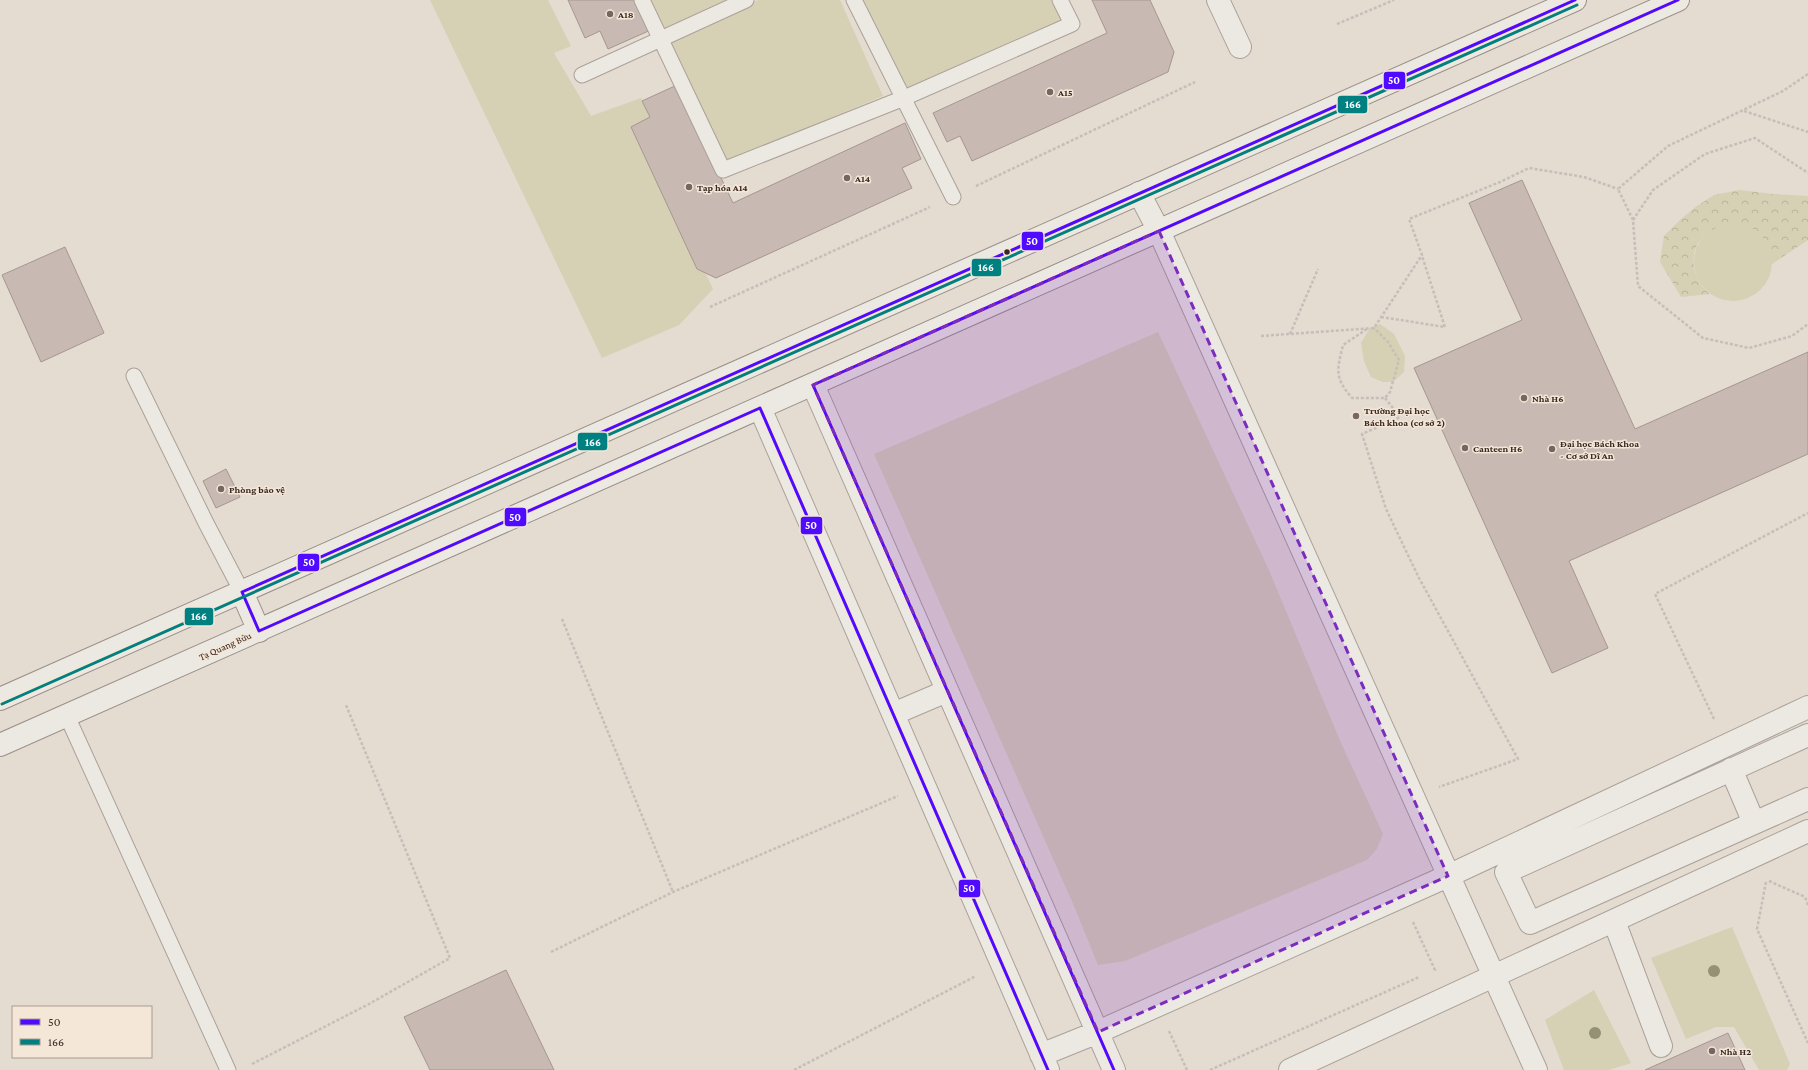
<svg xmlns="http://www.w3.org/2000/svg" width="1808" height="1070" viewBox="0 0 1808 1070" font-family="'Crimson Pro',serif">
<defs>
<pattern id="forest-crowns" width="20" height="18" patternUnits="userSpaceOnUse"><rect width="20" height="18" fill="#d6d0b4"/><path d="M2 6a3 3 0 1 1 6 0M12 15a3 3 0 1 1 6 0" fill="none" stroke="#b8b39a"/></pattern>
</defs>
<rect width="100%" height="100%" fill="#e4dbd1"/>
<!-- green -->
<path fill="#d6d0b4" d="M430,0H548L571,46L554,53L591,116L641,98L666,144L649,154L713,289L679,325L602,358Z
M646,0H737L663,36Z
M758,0H840L883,96L724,163L667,42Z
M853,0H1055L1066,23L894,93Z
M1694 262a39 39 0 1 1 78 0a39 39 0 1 1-78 0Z
M1380,324L1394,334L1405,356L1404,372L1393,382H1383L1371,377L1364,361L1361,343L1370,328Z
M1158,332L1268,568L1341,743L1383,834L1377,849L1367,860L1125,961L1098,965L1074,906L874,454Z
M1732,927L1790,1064L1787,1070H1759L1734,1027H1716L1686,1039L1651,958Z
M1594,990L1631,1063L1609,1070H1564L1545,1020Z"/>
<!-- forest -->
<path fill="url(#forest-crowns)" d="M1739,190L1773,194L1808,196V240L1772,264C1768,200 1681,220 1695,272C1698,281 1702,288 1710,294L1681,297L1660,262L1664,236L1681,219L1697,206L1714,195Z"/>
<!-- building -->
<path fill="#c8b9b2" stroke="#a59790" d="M568,0H639L653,29L608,49L600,31L585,38Z
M1092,0H1150L1174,52L1168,72L972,161L960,136L947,142L933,113L1107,33Z
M677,85L733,203L905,123L921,159L902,168L912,188L716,278L697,269L631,127L650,117L642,101Z
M1522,180L1635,429L1808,352V454L1569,561L1608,648L1552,673L1414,368L1522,320L1469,203Z
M65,247L104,333L41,362L2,275Z
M226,469L240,497L216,508L203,481Z
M506,970L554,1070H430L404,1017Z
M1728,1033L1745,1070H1645Z"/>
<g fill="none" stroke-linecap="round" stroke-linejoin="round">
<!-- lane casing -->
<g stroke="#aaa199" stroke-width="17">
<path id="lane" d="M642,0L723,170L904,98L1072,24L1060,0
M854,0L953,197
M582,75L746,0
M134,376L206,523L242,592
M67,716L228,1070"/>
</g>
<!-- street casing -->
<g stroke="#aaa199" stroke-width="24">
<path id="street" d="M1218,0L1240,47
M1139,193L1159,231L1536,1070
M813,385L1114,1070
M760,408L1048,1070
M893,714L947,691
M1808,735L1506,872L1530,923L1808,799
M1731,769L1754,823
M1614,921L1661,1046
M1041,1055L1098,1032L1448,876L1808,707
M1290,1070L1808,831"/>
</g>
<!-- secondary casing -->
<g stroke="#9a9089" stroke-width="24">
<path id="secondary" d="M242,592L259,631
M0,699L1575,0
M0,745L1678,0"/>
</g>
<!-- path -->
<path stroke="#c5bfb9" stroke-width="2.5" stroke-dasharray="3 2" stroke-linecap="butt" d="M1337,24L1394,0
M1808,74L1783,91L1668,146L1618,189L1633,220L1638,286L1703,338L1749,348L1792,336L1808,324
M1744,111L1808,132
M976,186L1195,82
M1633,220L1653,190L1705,154L1755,138L1808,173
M710,307L930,207
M1381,317L1445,327L1422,256
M1367,329L1343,345C1337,370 1334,377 1352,398H1385L1390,392L1399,360L1388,342L1374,328
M1290,334L1318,269
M1261,336L1374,328L1422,255L1409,219L1500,182L1529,168L1584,177L1618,189
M1385,398L1400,417L1362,434L1386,509L1419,578L1518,759L1439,787
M562,619L673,892
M1714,719L1655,594L1808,513
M1769,881L1805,897L1808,905
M1766,882L1757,929L1808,1043
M1413,922L1435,970L1433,971
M551,952L673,892L898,796
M1169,1031L1187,1070
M252,1064L369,1004L450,958L346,705
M794,1070L976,976
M1210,1070L1419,977"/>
<!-- lane -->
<use href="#lane" stroke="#ece8e2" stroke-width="15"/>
<!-- street -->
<use href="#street" stroke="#ece8e2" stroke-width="22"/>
<!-- secondary -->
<use href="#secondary" stroke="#ece8e2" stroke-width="22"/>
<!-- bus-1 casing -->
<g stroke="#f4e7d8" stroke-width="6">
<path id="bus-1" d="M1048,1070L760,408L259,631L242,592L1575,0
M1114,1070L813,385L1678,0"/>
</g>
<!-- bus-2 casing -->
<g stroke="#f4e7d8" stroke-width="6">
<path id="bus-2" d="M2,704L1577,5"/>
</g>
<!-- bus-1 -->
<use href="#bus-1" stroke="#4f0aff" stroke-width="3"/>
<!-- bus-2 -->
<use href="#bus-2" stroke="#008080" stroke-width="3"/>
</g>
<!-- trees -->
<g fill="#949175">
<circle cx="1714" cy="971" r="6"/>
<circle cx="1595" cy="1033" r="6"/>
</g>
<!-- marked area -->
<path fill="#7b2cbf" fill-opacity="0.2" stroke="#7b2cbf" stroke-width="3" stroke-dasharray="8 5" stroke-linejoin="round" d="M1159,231L1448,876L1098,1032L813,385Z"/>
<!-- markers -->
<g fill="#75675f" stroke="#f4e7d8" stroke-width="1.5">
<circle cx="610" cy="14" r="4"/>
<circle cx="1050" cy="92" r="4"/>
<circle cx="847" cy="178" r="4"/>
<circle cx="689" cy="187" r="4"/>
<circle cx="1524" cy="398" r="4"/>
<circle cx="1356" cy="416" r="4"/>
<circle cx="1465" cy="448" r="4"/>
<circle cx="1552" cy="449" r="4"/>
<circle cx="221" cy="489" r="4"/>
<circle cx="1712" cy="1051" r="4"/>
</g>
<circle fill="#392821" stroke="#f4e7d8" stroke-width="1.5" cx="1007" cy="252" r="3.5"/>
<g text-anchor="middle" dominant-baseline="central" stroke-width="3" stroke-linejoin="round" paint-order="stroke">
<!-- poi labels -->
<g font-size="10" font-weight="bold" fill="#392821" stroke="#f4e7d8" text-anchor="start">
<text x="618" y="14">A18</text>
<text x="1058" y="92">A15</text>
<text x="855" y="178">A14</text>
<text x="697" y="187">Tạp hóa A14</text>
<text x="1532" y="398">Nhà H6</text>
<text x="1364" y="410">Trường Đại học<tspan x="1364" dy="12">Bách khoa (cơ sở 2)</tspan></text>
<text x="1560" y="443">Đại học Bách Khoa<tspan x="1560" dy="12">- Cơ sở Dĩ An</tspan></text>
<text x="1473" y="448">Canteen H6</text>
<text x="229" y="489">Phòng bảo vệ</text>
<text x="1720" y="1051">Nhà H2</text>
</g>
<!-- street labels -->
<g font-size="10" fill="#392821" stroke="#f4e7d8">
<text transform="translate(225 646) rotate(-24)">Tạ Quang Bửu</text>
</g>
</g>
<g stroke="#f4e7d8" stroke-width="1.5">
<rect x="1383" y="71" width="23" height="19" rx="4" fill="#4f0aff"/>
<rect x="1337" y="95" width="31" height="19" rx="4" fill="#008080"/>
<rect x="1021" y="231" width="23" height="20" rx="4" fill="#4f0aff"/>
<rect x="971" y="258" width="31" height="19" rx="4" fill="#008080"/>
<rect x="577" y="432" width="31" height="19" rx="4" fill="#008080"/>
<rect x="504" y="507" width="23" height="20" rx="4" fill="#4f0aff"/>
<rect x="800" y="516" width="23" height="19" rx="4" fill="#4f0aff"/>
<rect x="297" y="553" width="23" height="19" rx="4" fill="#4f0aff"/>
<rect x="184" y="607" width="30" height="19" rx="4" fill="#008080"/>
<rect x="958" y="879" width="23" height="19" rx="4" fill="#4f0aff"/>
</g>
<g font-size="11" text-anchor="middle" font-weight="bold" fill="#fff">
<text x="1394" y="84">50</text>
<text x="1353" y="108">166</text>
<text x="1032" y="245">50</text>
<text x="986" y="271">166</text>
<text x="593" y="446">166</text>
<text x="515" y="521">50</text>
<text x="811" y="529">50</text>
<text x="309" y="566">50</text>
<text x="199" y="620">166</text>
<text x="969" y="892">50</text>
</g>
<!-- legend -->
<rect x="12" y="1006" width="140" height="52" fill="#f4e7d8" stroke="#a99b8f"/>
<rect x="20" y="1019" width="20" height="6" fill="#4f0aff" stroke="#a99b8f"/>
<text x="48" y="1026" font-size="12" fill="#392821">50</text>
<rect x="20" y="1039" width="20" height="6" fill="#008080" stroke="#a99b8f"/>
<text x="48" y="1046" font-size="12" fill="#392821">166</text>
</svg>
